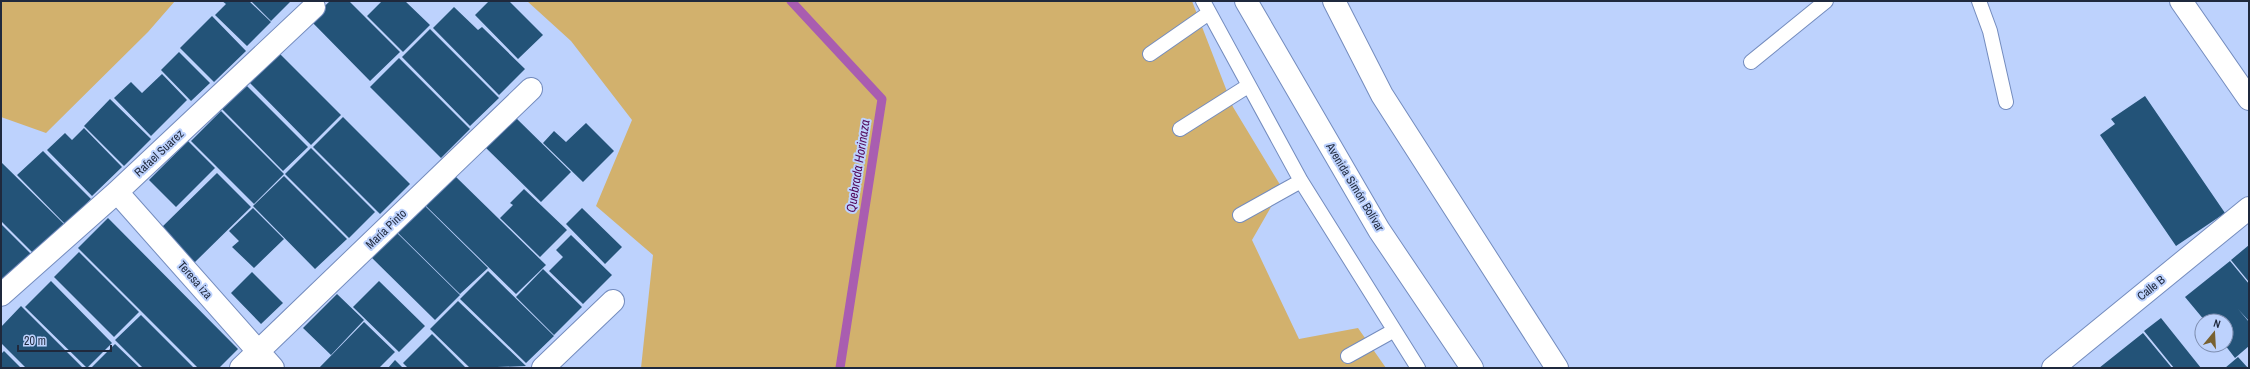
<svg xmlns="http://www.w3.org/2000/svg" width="2250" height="369" viewBox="0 0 2250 369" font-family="'Archivo Narrow',sans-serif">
<rect width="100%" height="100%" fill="#bdd2fd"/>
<!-- green -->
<path fill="#d2b16d" d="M1,1H175L148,32L46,133L1,117Z
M527,1H1192L1233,107L1282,188L1252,240L1299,339L1358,328L1386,368H641L653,255L596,206L632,120L571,41Z"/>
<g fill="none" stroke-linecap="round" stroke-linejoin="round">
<!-- stream -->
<path stroke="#a95db0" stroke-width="9" d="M791,1L882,99L840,368"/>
</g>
<!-- building -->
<path fill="#235378" d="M222,1H249L271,22L247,46L215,15L226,4Z
M251,1H291L271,21Z
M330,1H349L400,52L370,81L310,20Z
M382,1H405L430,25L403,52L367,16Z
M489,1H509L543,35L518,59L475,15Z
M454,7L478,30L482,27L525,69L499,95L433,28Z
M212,16L246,51L214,82L180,48Z
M430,29L499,98L470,126L402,57Z
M179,52L210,83L191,101L161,70Z
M279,53L341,115L311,145L250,83Z
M399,58L470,129L441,158L370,87Z
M162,74L187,100L151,136L114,98L131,82L142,93Z
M245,84L308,147L283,171L221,108Z
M2145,96L2225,213L2176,246L2100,135L2115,124L2111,119Z
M110,99L151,139L124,166L84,126Z
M221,111L284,174L254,204L191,141Z
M343,117L410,184L380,214L313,147Z
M515,117L571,172L541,202L485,147Z
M586,123L614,151L583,182L543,143L554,131L566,142Z
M84,128L122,167L92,196L47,150L65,133L72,140Z
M188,141L215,168L176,207L149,180Z
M311,148L375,212L349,238L285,174Z
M43,151L91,199L65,224L17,175Z
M1,162L64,224L34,254L1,221Z
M217,173L251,207L194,263L160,229Z
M454,175L546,265L516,294L425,205Z
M284,176L347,239L315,269L253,206Z
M524,189L567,230L540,257L500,218L513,205L510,203Z
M423,204L488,268L460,294L396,231Z
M253,208L284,239L254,268L232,247L239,241L229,231Z
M582,208L622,247L605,264L566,224Z
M108,218L238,349L219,368H198L78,248Z
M1,224L33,256L5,283L1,279Z
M395,231L460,295L435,320L370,256Z
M571,235L612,275L583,304L549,271L563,257L556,250Z
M2249,245V282L2231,260Z
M79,252L139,312L114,337L54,277Z
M2230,261L2249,284V321L2238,309L2249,322V346L2235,358L2225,345L2226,321H2205L2185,297Z
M543,269L582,307L554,335L516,297Z
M488,271L554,336L526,363L460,299Z
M252,272L283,303L261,324L231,293Z
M51,281L112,343L87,368L25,307Z
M379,281L425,326L399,352L353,307Z
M337,294L364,320L331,355L303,328Z
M458,301L526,366L470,368L430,329Z
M21,306L83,368H26L1,343V327Z
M141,315L194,368H143L115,340Z
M2161,318L2201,368H2174L2144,331Z
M364,322L395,352L379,368H319Z
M2143,333L2172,368H2099Z
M432,334L466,368H408L403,363Z
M115,344L140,368H91Z
M4,351L21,368H1V354Z
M2238,357L2248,368H2225Z
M395,360L403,368H388Z"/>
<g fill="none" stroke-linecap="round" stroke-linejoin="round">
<!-- service casing -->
<g stroke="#748cbe" stroke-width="16">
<path id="service" d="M1203,1L1301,181L1418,368
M1979,1L1990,31L2006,102
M1150,54L1209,13
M1751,62L1826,1
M1180,129L1248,86
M1240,215L1301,181
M1348,356L1393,331"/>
</g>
<!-- minor casing -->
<g stroke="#748cbe" stroke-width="24">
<path id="minor" d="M2181,1L2249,99
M117,192L273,368
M1,295L117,192L314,7
M241,368L531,89
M543,368L613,301
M2053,368L2249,208"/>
</g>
<!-- trunk casing -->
<g stroke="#748cbe" stroke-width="24">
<path id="trunk" d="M1246,1L1379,230L1472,368
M1334,1L1382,95L1557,368"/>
</g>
<!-- service -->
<use href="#service" stroke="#fff" stroke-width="14"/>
<!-- minor -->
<use href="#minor" stroke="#fff" stroke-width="22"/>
<!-- trunk -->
<use href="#trunk" stroke="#fff" stroke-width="22"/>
</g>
<g text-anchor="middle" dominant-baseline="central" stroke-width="4" stroke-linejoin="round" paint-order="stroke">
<!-- street labels -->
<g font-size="12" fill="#1f293d" stroke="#bdd2fd">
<text transform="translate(159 153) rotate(-43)">Rafael Suarez</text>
<text transform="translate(1355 187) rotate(59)">Avenida Simón Bolívar</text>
<text transform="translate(386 229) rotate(-44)">María Pinto</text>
<text transform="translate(195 280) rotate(49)">Teresa iza</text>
<text transform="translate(2151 288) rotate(-39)">Calle B</text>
</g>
<!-- water labels -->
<g font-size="13" font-style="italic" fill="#520759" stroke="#bdd2fd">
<text transform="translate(858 166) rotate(-81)">Quebrada Horinaza</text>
</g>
</g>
<!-- border -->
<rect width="2250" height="369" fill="none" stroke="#1f293d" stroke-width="4"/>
<!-- north arrow -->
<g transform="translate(2214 333) rotate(18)"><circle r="19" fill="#bdd2fd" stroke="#7e8eb0"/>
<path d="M0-3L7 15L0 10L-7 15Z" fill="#786131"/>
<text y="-6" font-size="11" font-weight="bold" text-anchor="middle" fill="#1f293d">N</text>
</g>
<!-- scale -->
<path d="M18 345v6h93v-6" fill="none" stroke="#1f293d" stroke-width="2"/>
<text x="24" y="345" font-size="12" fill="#1f293d" stroke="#bdd2fd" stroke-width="3" paint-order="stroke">20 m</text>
</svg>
